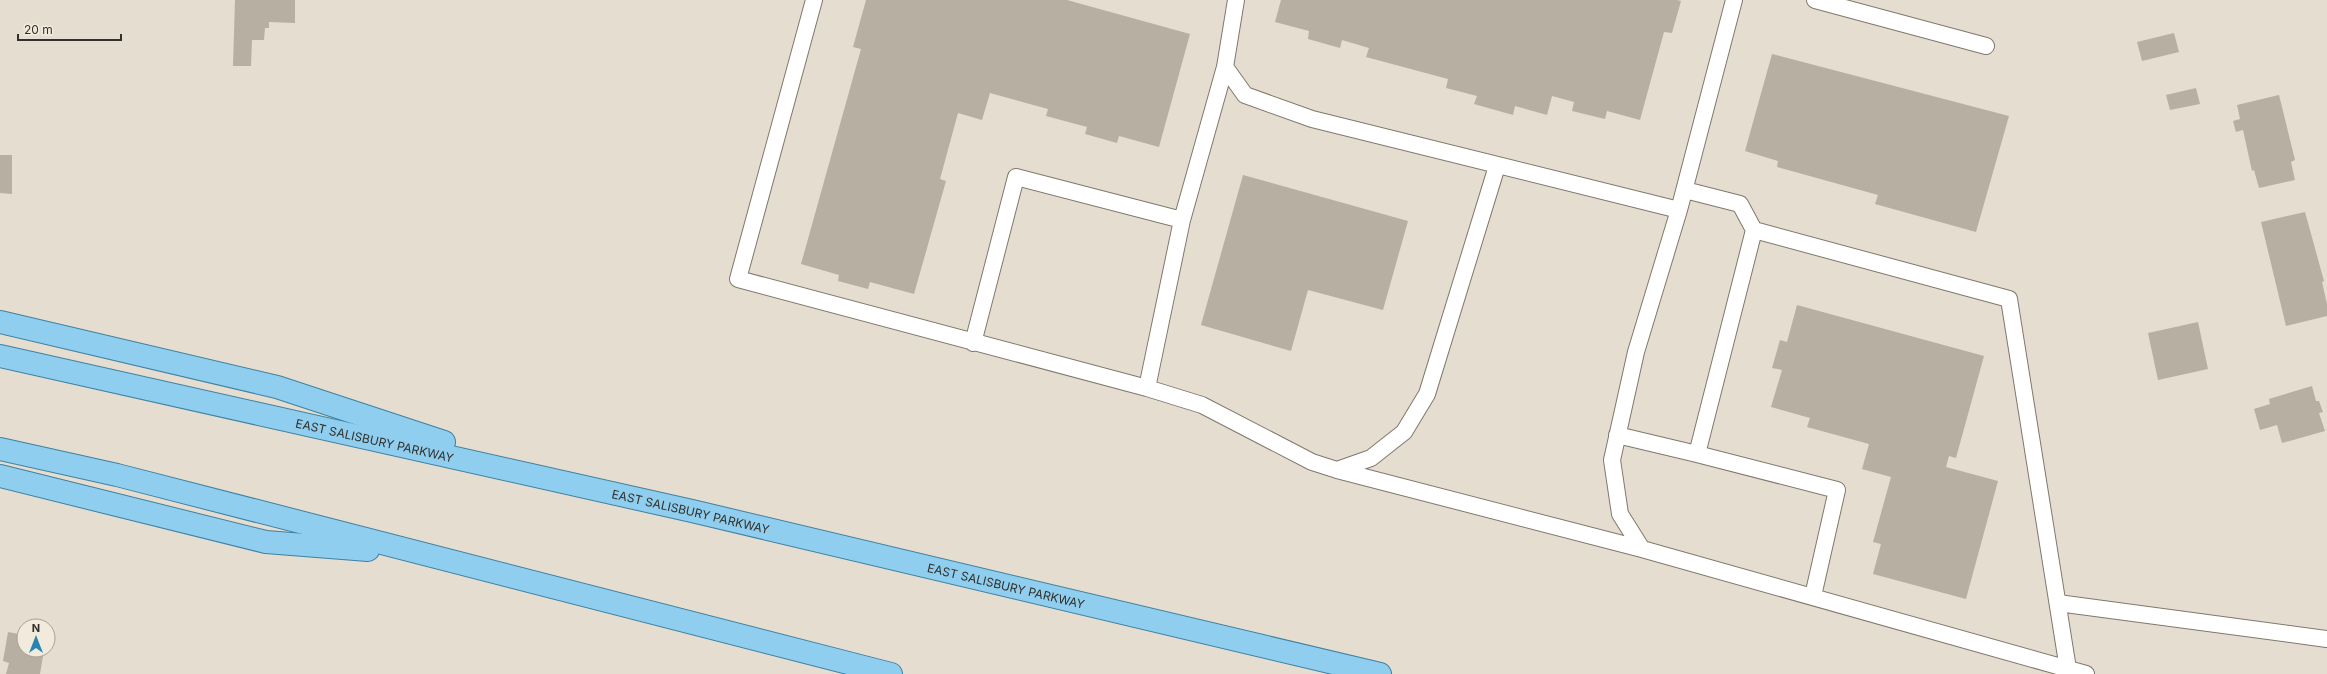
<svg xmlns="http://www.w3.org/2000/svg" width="2327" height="674" viewBox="0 0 2327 674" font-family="Inter,sans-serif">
<rect width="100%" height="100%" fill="#e5ddd0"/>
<!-- building -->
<path fill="#b7afa2" d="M235,0H295V23L269,22V28H265L264,40H252L251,66H233Z
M866,0H1067L1190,34L1159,147L1119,136L1117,143L1085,134L1087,127L1046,116L1048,109L990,93L982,120L958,113L940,179L946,181L914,294L870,282L868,289L838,281L839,275L801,264L861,49L853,47Z
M1281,0H1677L1681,1L1672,33L1664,32L1640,120L1607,111L1605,119L1572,111L1574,102L1552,96L1547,115L1515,106L1513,115L1474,104L1477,96L1446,88L1448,79L1366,57L1369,48L1342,40L1340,48L1308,39L1309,31L1275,22Z
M2174,33L2179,52L2142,61L2137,42Z
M1772,54L2009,116L1976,232L1875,204L1878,195L1777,167L1778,161L1745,151Z
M2196,88L2200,104L2170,110L2166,95Z
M2279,95L2295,160L2291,162L2295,180L2259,188L2254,170L2252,171L2243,130L2236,132L2233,121L2240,119L2237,105Z
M0,155H12V194L0,193Z
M1243,175L1408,221L1383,310L1308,290L1291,351L1201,325Z
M2305,212L2324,281L2322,282L2327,304V316L2286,326L2261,222Z
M1797,305L1984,356L1956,458L1949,456L1946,467L1998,481L1966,599L1873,574L1881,544L1873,542L1891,477L1862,469L1869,444L1807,427L1810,418L1771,407L1782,370L1772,368L1780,340L1787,342Z
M2198,322L2208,369L2158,380L2148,333Z
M2312,386L2316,401H2319L2323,412L2319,413L2325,431L2282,443L2277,425L2260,430L2254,409L2270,404L2269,399Z
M8,632L24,635V650H44L40,674H6L9,663L3,661Z"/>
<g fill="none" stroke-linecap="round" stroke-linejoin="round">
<!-- lane casing -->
<g stroke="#80786c" stroke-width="18">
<path id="lane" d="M814,0L738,279L1147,388L1182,220L1225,67
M1236,0L1225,67L1245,95L1312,119L1679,210L1636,352L1612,460L1620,514L1642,549L2086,674
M1815,0L1986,46
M1685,190L1740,204L1754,230
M1679,210L1734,0
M973,343L1016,177L1182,220
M1147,388L1202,405L1312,462L1337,470L1642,549
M1617,435L1697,454
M1337,470L1371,458L1404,432L1427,394L1497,166
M1813,596L1837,490L1697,454L1754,230L2009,299L2068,669
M2058,603L2327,639"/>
</g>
<!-- primary casing -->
<g stroke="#3e81a2" stroke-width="24">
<g id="primary">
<path d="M0,322L277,387L444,442"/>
<path id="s1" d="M0,356L692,511L1380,674"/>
<path d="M0,449L117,475L891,674"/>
<path d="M0,476L266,542L368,550"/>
</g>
</g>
<!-- lane -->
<use href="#lane" stroke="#fff" stroke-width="16"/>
<!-- primary -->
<use href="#primary" stroke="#8fceee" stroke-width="22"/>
</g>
<g text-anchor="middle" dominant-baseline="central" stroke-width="4" stroke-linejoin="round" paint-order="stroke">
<!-- street labels -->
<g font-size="12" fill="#33302b" stroke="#f2eadd">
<text stroke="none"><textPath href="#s1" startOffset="384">EAST SALISBURY PARKWAY</textPath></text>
<text stroke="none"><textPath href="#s1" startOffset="708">EAST SALISBURY PARKWAY</textPath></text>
<text stroke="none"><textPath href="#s1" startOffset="1032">EAST SALISBURY PARKWAY</textPath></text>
</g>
</g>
<!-- north arrow -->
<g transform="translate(36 638)"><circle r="19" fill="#f2eadd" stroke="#a6a096"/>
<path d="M0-3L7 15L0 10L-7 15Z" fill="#2884b1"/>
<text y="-6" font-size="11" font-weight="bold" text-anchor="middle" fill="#33302b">N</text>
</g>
<!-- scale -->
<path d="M18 34v6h103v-6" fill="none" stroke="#33302b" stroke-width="2"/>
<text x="24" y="34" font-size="12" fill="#33302b" stroke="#f2eadd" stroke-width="3" paint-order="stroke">20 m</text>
</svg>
